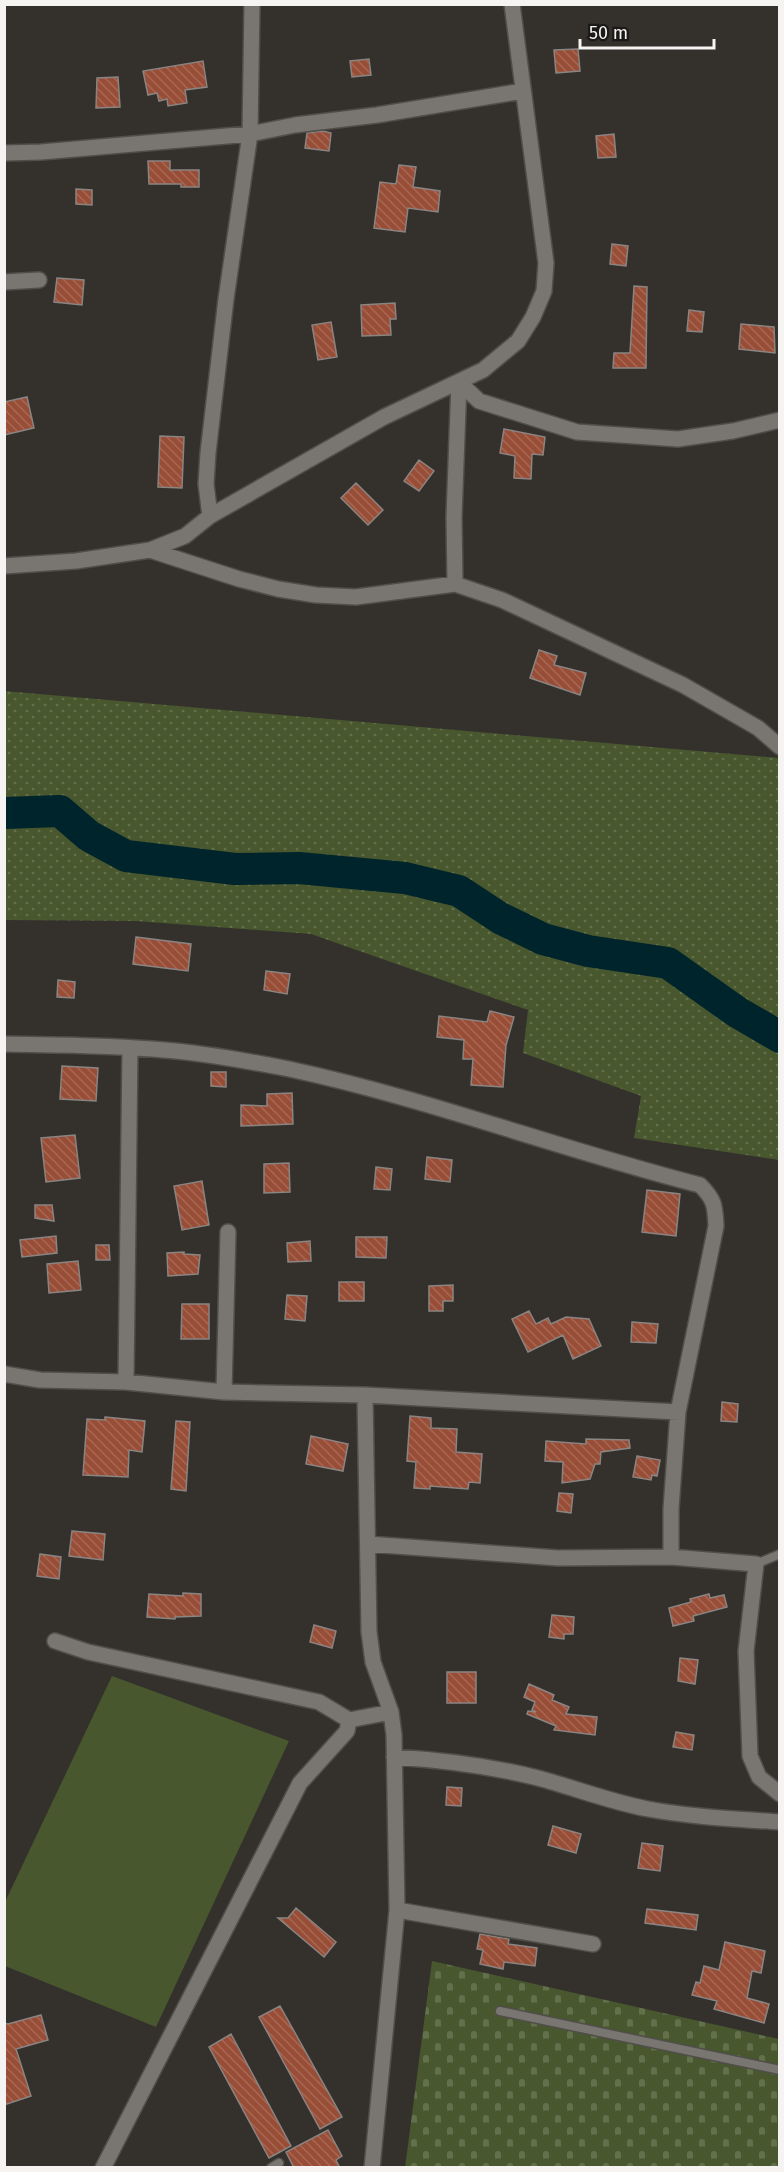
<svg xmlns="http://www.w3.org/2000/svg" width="784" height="2172" viewBox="0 0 784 2172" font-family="'Fira Sans',sans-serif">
<defs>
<pattern id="grass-dots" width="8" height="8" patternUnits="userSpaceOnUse" patternTransform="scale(1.5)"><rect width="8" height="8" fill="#48572d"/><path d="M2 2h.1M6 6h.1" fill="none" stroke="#63704c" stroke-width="1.8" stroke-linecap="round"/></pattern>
<pattern id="cemetery-stones" width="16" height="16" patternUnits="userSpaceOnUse" patternTransform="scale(1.5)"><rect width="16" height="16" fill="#48572d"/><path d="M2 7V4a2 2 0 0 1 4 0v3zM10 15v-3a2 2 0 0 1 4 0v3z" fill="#63704c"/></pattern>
<pattern id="building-back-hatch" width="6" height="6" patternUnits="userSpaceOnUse" patternTransform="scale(1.5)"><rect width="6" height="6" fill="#984d37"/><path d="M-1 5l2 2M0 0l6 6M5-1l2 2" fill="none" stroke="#a76754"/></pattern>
</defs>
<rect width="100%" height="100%" fill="#34312d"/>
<!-- grass -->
<path fill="url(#grass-dots)" d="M4,691L779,758V1160L634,1138L641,1096L523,1053L528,1010L311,934L136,921L5,920Z"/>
<!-- cemetery -->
<path fill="url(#cemetery-stones)" d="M432,1961L779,2039V2167L405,2168Z"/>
<!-- pitch -->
<path fill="#48572d" d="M112,1676L289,1741L156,2027L5,1966V1902Z"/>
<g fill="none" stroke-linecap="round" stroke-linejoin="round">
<!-- river -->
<path stroke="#00242c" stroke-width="32" d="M4,813L60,811L89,836L126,856L235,869L299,868L405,878L459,891L500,918L543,939L588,951L668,963L737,1012L780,1037"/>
</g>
<!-- building -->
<path fill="url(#building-back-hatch)" stroke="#8a8482" stroke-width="1.5" d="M578,49L580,71L556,73L554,50Z
M369,59L371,75L352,77L350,61Z
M203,61L207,87L185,90L187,103L168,106L167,99L159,101L157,93L148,95L143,71Z
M118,77L120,107L96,108L97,78Z
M323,131L331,133L329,151L305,148L307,133Z
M614,134L616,157L598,158L596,136Z
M148,161H170V170H199V187H181V184H149Z
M399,165L416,167L413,187L440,191L438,212L408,208L405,232L374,228L380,182L396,184Z
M76,189L92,190V205L76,204Z
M612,244L628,246L626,266L610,264Z
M57,278L84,280L82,305L54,302Z
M634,286L647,287L646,368H613L614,353H630Z
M395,303L396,319H390L391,335L362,336L361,305Z
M689,310L704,312L702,332L687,331Z
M331,322L337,357L318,360L312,325Z
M741,324L774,327L775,353L739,349Z
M27,397L34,428L4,435V402Z
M504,429L545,437L543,455L532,454L531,479L514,478L515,456L500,453Z
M160,436L184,437L182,488L158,487Z
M419,460L434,471L419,491L404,481Z
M356,483L383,510L368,525L341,498Z
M539,650L557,656L554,665L586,673L580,695L530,678Z
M136,937L191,944L188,971L133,964Z
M266,971L290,974L287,994L264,990Z
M58,980L75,982L74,998L57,997Z
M490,1011L514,1017L506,1045L503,1087L471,1085L473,1059H463L464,1040L437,1037L439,1016L487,1022Z
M62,1066L98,1068L96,1101L60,1099Z
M211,1072H226V1087L211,1086Z
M292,1093L293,1124L241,1126V1105L267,1106V1094Z
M75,1135L80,1178L46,1182L41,1138Z
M427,1157L452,1160L450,1182L425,1179Z
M289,1163L290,1192L264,1193V1164Z
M376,1167L392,1169L390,1190L374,1189Z
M202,1181L209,1225L182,1230L174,1186Z
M647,1190L680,1194L676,1236L642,1232Z
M35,1205H52L54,1221L35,1218Z
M56,1236L57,1253L22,1257L20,1240Z
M356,1237H387L386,1258L356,1257Z
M310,1241L311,1261L288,1262L287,1243Z
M96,1245H109L110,1260H96Z
M184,1252V1254L200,1255L198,1274L168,1276L167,1253Z
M78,1261L81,1290L49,1293L47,1264Z
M339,1282H364V1301H339Z
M453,1285V1301H443V1311H429V1286Z
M287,1295L307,1296L305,1321L285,1319Z
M182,1304H209V1339H181Z
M529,1311L536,1324L548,1318L551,1324L566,1317L589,1319L601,1346L573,1359L563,1335L528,1352L512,1319Z
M632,1322L658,1324L656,1343L631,1342Z
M722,1402L738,1404L737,1422L721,1421Z
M410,1416L431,1418V1428L457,1429L456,1452L482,1454L480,1483L469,1482L468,1489L430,1486V1489L414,1488L416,1462L407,1461Z
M105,1417L145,1421L142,1452L129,1450L128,1477L83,1475L87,1419L105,1420Z
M176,1421L190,1422L186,1491L171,1489Z
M311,1436L348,1444L343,1471L306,1464Z
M586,1439L629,1440L630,1448L601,1452L600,1464H595L590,1479L562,1483L563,1462L545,1461L546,1441L586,1444Z
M637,1456L660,1460L657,1476L652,1475L651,1480L633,1477Z
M559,1493L573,1494L571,1513L557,1511Z
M72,1531L105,1534L103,1560L69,1556Z
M40,1554L61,1557L59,1579L37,1576Z
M183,1593L201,1594V1616L175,1617V1619L147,1617L149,1594L183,1596Z
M709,1594L710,1598L724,1595L727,1607L693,1616L694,1621L673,1626L669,1608L691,1602L690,1599Z
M552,1615L574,1617L573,1634H564V1639L549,1637Z
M314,1625L336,1631L332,1648L310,1642Z
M680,1658L698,1660L695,1684L678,1681Z
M447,1672H476V1703H447Z
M529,1684L554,1695L552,1700L569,1707L566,1714L597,1717L595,1735L554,1730L556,1726L527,1714L528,1711L536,1712L532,1710L535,1702L524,1697Z
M676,1732L694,1735L692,1750L673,1747Z
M447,1787L462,1788L461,1806L446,1805Z
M553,1826L581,1834L576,1853L548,1845Z
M642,1843L663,1846L660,1871L638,1868Z
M296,1908L336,1942L324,1957L278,1918H288Z
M647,1909L698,1915L696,1930L645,1923Z
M480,1934L509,1939L508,1944L537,1948L535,1966L504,1962L503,1969L480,1964L483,1950L477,1949Z
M725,1942L765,1951L761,1973L752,1971L747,1998L769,2004L764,2023L714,2009L717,2001L692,1995L696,1982L700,1983L704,1966L719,1970Z
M280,2006L342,2117L320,2129L259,2017Z
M41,2015L48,2040L16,2049L31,2096L4,2105V2023L8,2024Z
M231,2034L291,2146L269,2158L209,2047Z
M328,2130L342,2156L336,2160L340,2168H294L286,2152Z"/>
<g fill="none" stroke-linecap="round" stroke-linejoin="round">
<!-- service casing -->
<g stroke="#504e4a" stroke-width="11">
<path id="service" d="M756,1564L780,1554
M500,2011L780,2070
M271,2168L279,2163"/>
</g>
<!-- minor casing -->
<g stroke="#504e4a" stroke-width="18">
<path id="minor" d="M4,153L41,152L250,134L295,125L377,115L523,91
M4,282L39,280
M210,516L206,484L208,453L226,299L250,134L252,4
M150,550L239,579L278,589L316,595L356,597L455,584L502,600L683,685L758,728L780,747
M4,566L76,561L150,550L185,536L210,516L384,417L483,370L518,341L533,317L544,291L546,263L512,4
M455,584L454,517L459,382L479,401L577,432L678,439L733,431L780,420
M4,1044C57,1045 111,1045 164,1050C205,1053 248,1061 289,1069C429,1099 562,1150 700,1185C715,1200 715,1206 716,1226L678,1412L671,1509V1557L756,1564L746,1651L750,1756L759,1777L780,1794
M4,1374L40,1380L126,1382L224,1392L365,1395L678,1412
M126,1382L130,1048
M224,1392L228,1232
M365,1395L369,1632L373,1662L391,1712L394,1735L397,1910L372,2168
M368,1544L558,1558L671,1557
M55,1641L88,1652L319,1702L349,1720
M394,1757C443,1760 490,1766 538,1778C575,1788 611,1802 648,1809C691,1817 736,1819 780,1822
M397,1910L593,1944
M103,2168L300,1783L347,1731L349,1720L391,1712"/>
</g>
<!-- service -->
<use href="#service" stroke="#797571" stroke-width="8"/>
<!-- minor -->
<use href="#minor" stroke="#797571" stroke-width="15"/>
</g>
<!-- border -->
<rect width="784" height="2172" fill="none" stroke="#f6f4f2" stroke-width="12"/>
<!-- scale -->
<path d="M580 39v9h134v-9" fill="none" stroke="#f6f4f2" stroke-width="3"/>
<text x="589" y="39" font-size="18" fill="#f6f4f2" stroke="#1a1917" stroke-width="4.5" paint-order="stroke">50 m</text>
</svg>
